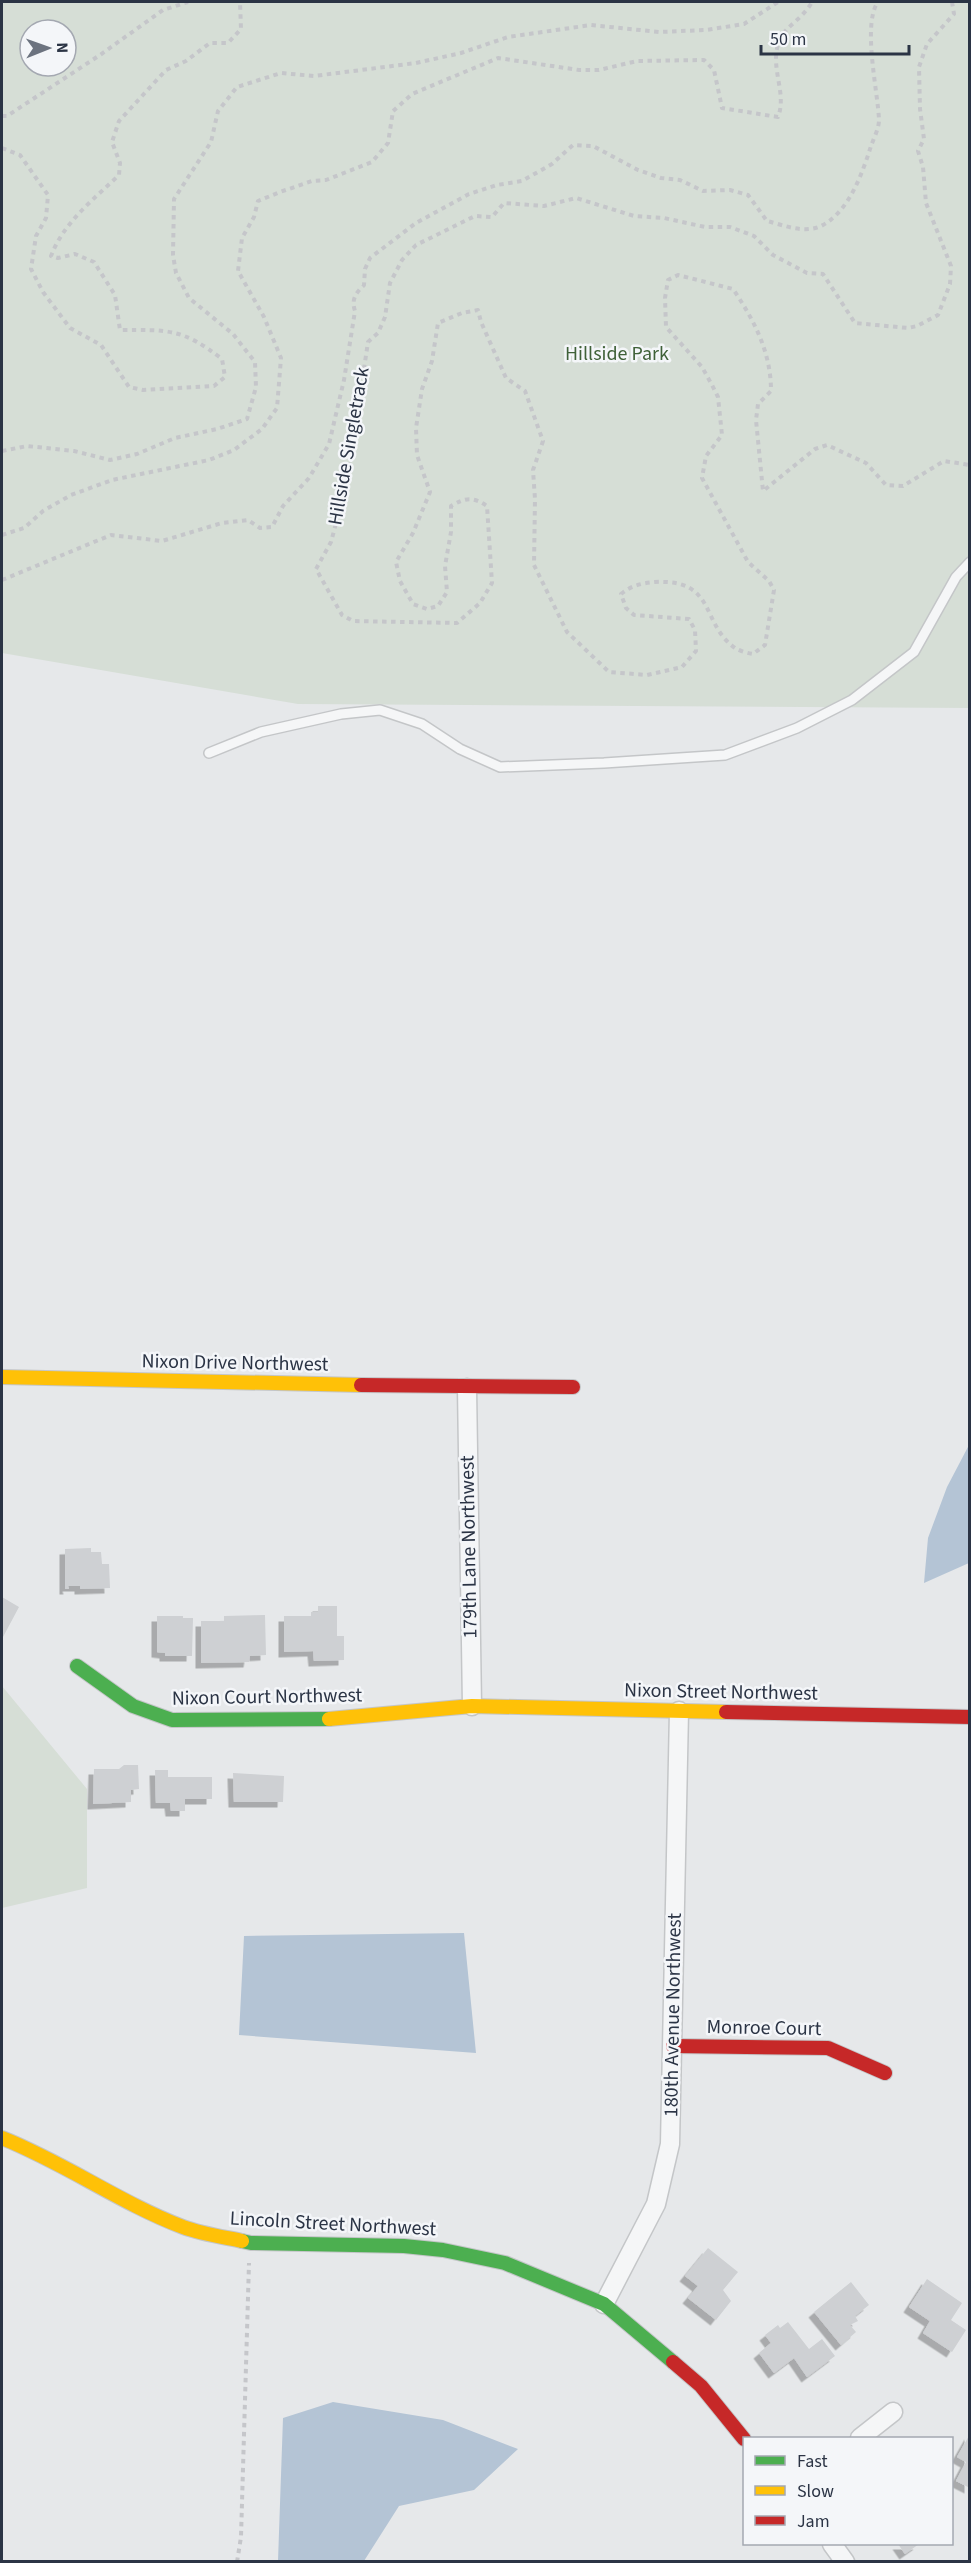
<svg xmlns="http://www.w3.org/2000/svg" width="971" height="2563" viewBox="0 0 971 2563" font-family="'Source Sans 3',sans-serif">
<defs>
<filter id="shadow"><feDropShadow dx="-5.5" dy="5.5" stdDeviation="0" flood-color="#0004"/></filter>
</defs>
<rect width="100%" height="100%" fill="#e6e8ea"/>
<!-- green -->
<path fill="#d6ded6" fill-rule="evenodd" d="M2,2H969V708L298,704L2,653ZM30,30H66V66H30Z
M2,1686L87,1789V1888L2,1908Z"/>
<!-- water -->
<path fill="#b4c4d5" d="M969,1445V1563L924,1583L928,1538L947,1487Z
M464,1933L476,2053L239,2035L244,1936Z
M333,2402L443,2420L518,2449L474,2490L399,2506L364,2561H278L283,2418Z"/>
<!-- building -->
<path fill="#ced0d3" filter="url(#shadow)" d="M91,1548V1552H101L102,1564H109L110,1588L80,1589V1586H68L69,1589H65V1549Z
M2,1597L19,1607L3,1637L2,1636Z
M318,1606H337V1636H344V1660L314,1661L313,1651L284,1652V1616H311V1612H318Z
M265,1615L266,1655L250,1656L249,1662L201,1663V1621H224V1616Z
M157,1616H183V1618H193L192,1656H165V1653L157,1652Z
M124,1765H138L139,1789L131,1790V1802L93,1804L94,1769H119Z
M155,1770H168V1777H212V1799H185V1811H171L170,1803H156Z
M233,1773L284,1776L283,1802H234Z
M708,2248L738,2272L723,2290L731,2301L716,2320L688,2298L698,2286L685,2276Z
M927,2279L962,2303L951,2320L966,2330L952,2352L923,2333L930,2321L909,2307Z
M851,2282L869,2305L855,2316L858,2321L850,2325L856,2332L841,2345L814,2312Z
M788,2322L809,2349L822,2339L835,2356L807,2377L794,2358L774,2373L759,2353L771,2343L765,2335L778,2325L780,2328Z
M970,2434V2488L956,2481L966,2462L957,2457Z
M898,2544H919L905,2554Z"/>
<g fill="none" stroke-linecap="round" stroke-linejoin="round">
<!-- lane casing -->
<g stroke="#c4c6c8" stroke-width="12">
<path id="lane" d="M209,753L261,732L341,714L380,710L422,724L460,749L500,767L604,763L725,755L797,728L852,700L914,652L956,577L970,562"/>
</g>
<!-- street casing -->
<g stroke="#c4c6c8" stroke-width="21">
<path id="street" d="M467,1388L472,1706
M604,2304L656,2204L670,2144L679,1711
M860,2438L893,2412
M832,2544L845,2562"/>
</g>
<!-- fast casing -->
<g stroke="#c4c6c8" stroke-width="16">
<path id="fast" d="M77,1666L133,1706L172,1720L329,1719
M242,2241L251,2243L404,2246L443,2250L505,2263L604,2304L673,2362"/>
</g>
<!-- slow casing -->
<g stroke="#c4c6c8" stroke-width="16">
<path id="slow" d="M2,1377L361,1385
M329,1719L472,1706L726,1712
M2,2138C65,2163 120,2203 183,2227C202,2234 223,2237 242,2241"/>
</g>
<!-- jam casing -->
<g stroke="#c4c6c8" stroke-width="16">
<path id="jam" d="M361,1385L573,1387
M726,1712L970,1717
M673,2046L828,2048L885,2073
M673,2362L701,2386L744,2439"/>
</g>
<!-- path -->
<path stroke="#c5c6ca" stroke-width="4" stroke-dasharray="4.5 4.5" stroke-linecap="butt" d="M952,2L954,14L927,44L919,67L920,109L924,139L918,151L923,167L926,203L951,266L950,284L938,315L917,326L908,328L855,323L823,274L807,273L773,255L754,236L730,227H705L664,218L634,216L576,198L544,206L504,203L492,217L475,216L416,245L402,260L390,283L385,317L378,333L368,342L347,482L331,542L316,569L342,615L353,621L457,623L480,603L492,583L487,506C472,496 465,498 451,506V532L445,566L447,592L438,606L427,609L413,604L400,581L396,562L413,533L430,492L417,455L416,428L422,389L432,361L438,323L462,313L478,310L481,322L506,378L525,391L543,441L533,470L535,499L534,565L567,632L609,672L647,675L682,667L696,651L695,630L689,619L634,615L626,608L621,594C630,586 642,583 655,582C717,579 700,623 735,648C740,651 747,653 753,654L765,645L774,590L769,581L748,562L702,478L706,456L722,435L718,397L712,385L702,367L666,327L665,298L668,280L678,275L733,289C754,320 771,352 771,391L758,404L756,420L763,491L815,449L827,445L866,463L886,485L903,486L944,461L970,465
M2,116H7L100,55L163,10L188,2
M970,131V137
M2,148L20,155L48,195L46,218L36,236L31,269L43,292L70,328L101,345L129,387L143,390L214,386L225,377L222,359C182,328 168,330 120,330L115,295L94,262L75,254L58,258L51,256C64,222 93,200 119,175L120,163L112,142L119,121L166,70L186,61L210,43H228L241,29L240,2
M2,451L27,446L74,451L110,460L137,454L175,438L217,429L247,419L256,387L255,362L233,334L189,298L176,273L173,255L174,199L211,142L218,111L237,87L281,73L314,76L416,63L461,53L508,37L591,25L659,32L706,30L744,24L778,2
M2,535L24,528L43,511L71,495L112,480L209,460L234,450L262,429L277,408L281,358L264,317L238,271L242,238L254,217L258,201L280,192L312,181L326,180L372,162L388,143L393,111L412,94L498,58L579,70H599L637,61L704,60L714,70L722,108L778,117C788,91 767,65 781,37C786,27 804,17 812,2
M2,580L111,535L162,541L222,523L248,520L260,528L272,527L283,506L309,478L329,444L344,380L355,311C351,299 356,293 364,285L365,269L370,258L416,223L469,194L497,185L522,181L552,164L573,145L593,146L638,170L661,178L680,180L703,191L730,190L748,195L767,221C783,225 804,234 821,226C849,212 862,174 871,146C874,138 879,128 879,120C878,92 862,24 878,2
M237,2562L241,2537L249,2263"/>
<!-- lane -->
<use href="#lane" stroke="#f5f6f7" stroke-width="9"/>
<!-- street -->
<use href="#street" stroke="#f5f6f7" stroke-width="18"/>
<!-- fast -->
<use href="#fast" stroke="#4caf50" stroke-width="14"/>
<!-- slow -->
<use href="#slow" stroke="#ffc107" stroke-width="14"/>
<!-- jam -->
<use href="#jam" stroke="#c62828" stroke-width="14"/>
</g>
<g text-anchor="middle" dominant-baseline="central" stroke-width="5" stroke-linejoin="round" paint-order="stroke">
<!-- park labels -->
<g font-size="20" fill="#3f6138" stroke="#f4f6f9">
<text x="617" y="354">Hillside Park</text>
</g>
<!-- street labels -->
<g font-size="20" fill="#2b3445" stroke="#f4f6f9">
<text transform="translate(349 446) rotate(-80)">Hillside Singletrack</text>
<text transform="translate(235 1363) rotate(1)">Nixon Drive Northwest</text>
<text transform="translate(469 1547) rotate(-91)">179th Lane Northwest</text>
<text transform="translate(721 1692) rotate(1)">Nixon Street Northwest</text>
<text transform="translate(267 1697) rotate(-1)">Nixon Court Northwest</text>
<text transform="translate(673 2015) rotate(-89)">180th Avenue Northwest</text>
<text transform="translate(764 2028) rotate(1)">Monroe Court</text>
<text transform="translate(333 2224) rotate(3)">Lincoln Street Northwest</text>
</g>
</g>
<!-- border -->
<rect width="971" height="2563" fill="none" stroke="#2b3445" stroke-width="6"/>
<!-- legend -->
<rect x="743" y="2437" width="210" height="108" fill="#f4f6f9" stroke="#a4a8b1" stroke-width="1.5"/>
<rect x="755" y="2456" width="30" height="9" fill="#4caf50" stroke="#a4a8b1" stroke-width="1.5"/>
<text x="797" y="2467" font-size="18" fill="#2b3445">Fast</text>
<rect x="755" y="2486" width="30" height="9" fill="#ffc107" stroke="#a4a8b1" stroke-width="1.5"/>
<text x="797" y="2497" font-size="18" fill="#2b3445">Slow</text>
<rect x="755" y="2516" width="30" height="9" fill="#c62828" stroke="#a4a8b1" stroke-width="1.5"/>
<text x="797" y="2527" font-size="18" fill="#2b3445">Jam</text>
<!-- north arrow -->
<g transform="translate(48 48) rotate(89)"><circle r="28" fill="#f4f6f9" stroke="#a4a8b1" stroke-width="1.5"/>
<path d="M0-4.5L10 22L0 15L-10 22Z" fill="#6c737f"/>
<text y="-9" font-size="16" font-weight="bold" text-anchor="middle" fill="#2b3445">N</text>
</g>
<!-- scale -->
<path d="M761 45v9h148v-9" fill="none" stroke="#2b3445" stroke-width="3"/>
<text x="770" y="45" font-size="18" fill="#2b3445" stroke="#f4f6f9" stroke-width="4.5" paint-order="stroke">50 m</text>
</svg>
